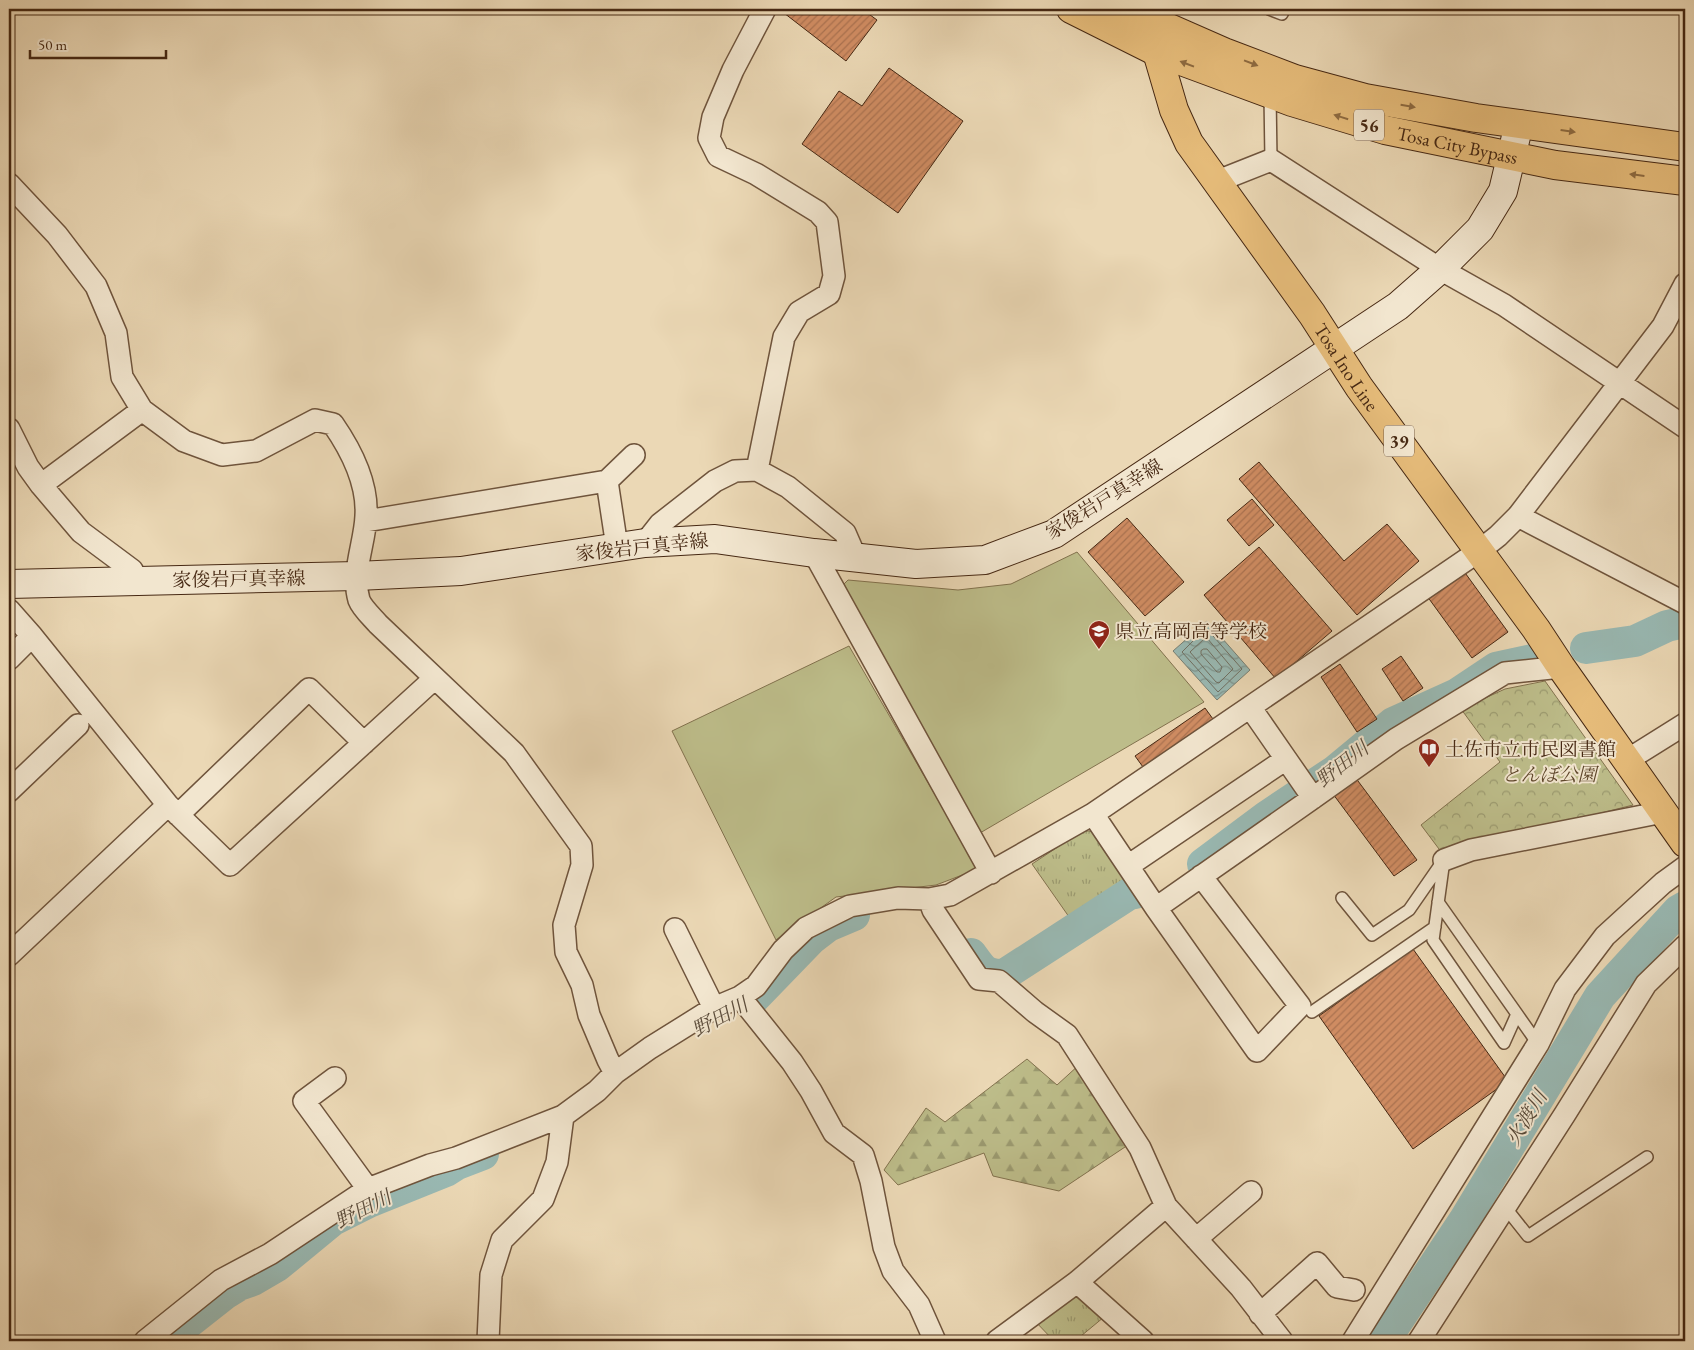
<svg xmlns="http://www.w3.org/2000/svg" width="1694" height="1350" viewBox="0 0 1694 1350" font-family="'EB Garamond','Noto Serif JP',serif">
<defs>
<pattern id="grass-tufts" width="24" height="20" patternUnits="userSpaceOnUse" patternTransform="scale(1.25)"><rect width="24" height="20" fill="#bdbd8a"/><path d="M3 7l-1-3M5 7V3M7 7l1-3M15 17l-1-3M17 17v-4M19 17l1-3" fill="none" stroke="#9b9a70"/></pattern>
<pattern id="forest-firs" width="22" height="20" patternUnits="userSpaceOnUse" patternTransform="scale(1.25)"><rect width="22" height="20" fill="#bdbd8a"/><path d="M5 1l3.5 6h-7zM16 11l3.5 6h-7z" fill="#9b9a70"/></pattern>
<pattern id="park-crowns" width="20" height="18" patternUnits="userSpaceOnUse" patternTransform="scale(1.25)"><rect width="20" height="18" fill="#bdbd8a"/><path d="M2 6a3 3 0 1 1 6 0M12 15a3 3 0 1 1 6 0" fill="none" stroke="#9b9a70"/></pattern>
<pattern id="water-waves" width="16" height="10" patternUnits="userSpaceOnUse" patternTransform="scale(1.25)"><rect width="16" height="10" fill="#99b9b3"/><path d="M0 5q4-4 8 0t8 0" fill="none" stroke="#7f9690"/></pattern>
<pattern id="building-hatch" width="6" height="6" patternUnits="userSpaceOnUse" patternTransform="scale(1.25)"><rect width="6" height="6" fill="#cf8c62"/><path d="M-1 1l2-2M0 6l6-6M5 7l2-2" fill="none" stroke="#aa7250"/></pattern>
</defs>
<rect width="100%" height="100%" fill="#ebd8b5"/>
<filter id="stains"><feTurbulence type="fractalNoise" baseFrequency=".004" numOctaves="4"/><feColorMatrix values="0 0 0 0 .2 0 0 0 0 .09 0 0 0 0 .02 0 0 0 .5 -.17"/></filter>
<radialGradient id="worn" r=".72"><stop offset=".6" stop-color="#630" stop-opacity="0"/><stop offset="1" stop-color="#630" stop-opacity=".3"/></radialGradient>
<!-- grass -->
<path fill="url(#grass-tufts)" stroke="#82724e" d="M1082,831H1094L1132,888L1074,924L1032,864Z
M1075,1288L1104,1317L1075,1341H1054L1033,1319Z"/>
<!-- forest -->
<path fill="url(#forest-firs)" stroke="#82724e" d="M1027,1059L1057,1085L1080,1064L1128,1145L1059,1191L993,1176L984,1153L898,1185L884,1170L926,1108L945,1122Z"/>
<!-- park -->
<path fill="url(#park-crowns)" stroke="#82724e" d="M1545,681L1633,805L1442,853L1421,825L1500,762L1461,709L1505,689Z"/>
<!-- pitch -->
<path fill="#bdbd8a" stroke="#82724e" d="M1077,552L1204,702L980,833L841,587L848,580L958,590L1011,584Z
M849,646L978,869L936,885L836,897L776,940L672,731Z"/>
<!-- water -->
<path fill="url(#water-waves)" stroke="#787f73" d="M1207,621L1250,670L1217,700L1173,651Z"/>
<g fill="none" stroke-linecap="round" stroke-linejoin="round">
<!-- shore -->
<path stroke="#707063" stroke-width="1" d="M1207,629L1242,669L1218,692L1182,652L1204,630Z
M1207,638L1233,669L1219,683L1216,682L1190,652L1204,639Z
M1204,649H1207L1222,667L1220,672H1217L1201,654V651Z"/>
<!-- river -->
<path stroke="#99b9b3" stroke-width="32" d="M1586,648L1635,641L1667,626L1685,622
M1203,864L1266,817L1335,771L1393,723L1457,694L1496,668L1537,659
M971,954C982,969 984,975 1004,975L1129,894L1135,893
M751,1001L811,939L828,926L854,915
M165,1341L226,1293L239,1285L253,1280L277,1266L333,1220L369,1202L446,1171L457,1164L483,1154
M1384,1341L1464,1221L1600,996L1678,911L1685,907"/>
</g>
<!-- building -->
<path fill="url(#building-hatch)" stroke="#462813" d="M787,9H862L877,20L846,61L784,13Z
M889,68L963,121L898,213L802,144L839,91L862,106Z
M1259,462L1344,561L1387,524L1419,561L1357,615L1239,479Z
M1252,499L1274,525L1249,546L1227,520Z
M1127,518L1184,582L1145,616L1088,552Z
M1259,547L1332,631L1276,679L1204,595Z
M1463,570L1508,632L1472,658L1427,596Z
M1401,656L1423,688L1403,701L1382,669Z
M1340,664L1377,719L1357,732L1321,677Z
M1205,708L1213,719L1143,767L1135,756Z
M1355,777L1417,860L1394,876L1333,794Z
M1413,949L1508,1081L1413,1149L1319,1016Z"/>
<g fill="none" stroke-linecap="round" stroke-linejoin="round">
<!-- lane casing -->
<g stroke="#6f543c" stroke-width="14">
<path id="lane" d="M1269,9L1282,14L1284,9
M1270,95L1271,160
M1444,860L1433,940L1504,1043
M1342,898L1372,935L1409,910L1443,861
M1438,902L1517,1014L1504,1043
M1312,1012L1435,927
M1517,1014L1538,1044
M1505,1207L1528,1236L1647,1157"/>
</g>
<!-- street casing -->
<g stroke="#6f543c" stroke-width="24">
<path id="street" d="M1218,181L1271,160L1440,269L1504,305L1685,427
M9,184L57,235L96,286L116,333L122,377L142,410L184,441L222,455L256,451L315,420L333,424C351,450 368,483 366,516C365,543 351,573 359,600C362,608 372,617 378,624L514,753L581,846L582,865L564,925L566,952L582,985L589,1015L608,1060L615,1073
M9,429L28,467L41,485L81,532L132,570L138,581
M757,470L784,337L799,312L829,294L834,276L827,222L818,212L756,174L718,156L709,138L713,117L733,70L765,9
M41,485L142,410
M1518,516L1685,603
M366,521L607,481
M645,543L660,524L715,481L735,471L757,470L788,487L845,533L855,556
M617,547L607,481L634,455
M814,553L991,873
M9,610L32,636L168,805L9,955
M9,659L32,636
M1286,759L1313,798
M1626,761L1685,724
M9,791L78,725
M168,805L230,865L435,678
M1093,814L1156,908L1257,1051L1300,1006L1201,876
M178,815L309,689L364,743
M1444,860L1471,850L1663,812
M1128,866L1286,759L1250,707
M929,899L933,910L979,979L999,981L1035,1012L1067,1035L1140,1148L1166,1206L1241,1288L1282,1341
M1156,908L1313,798L1396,739L1505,673L1561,667
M675,929L714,1008
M740,997L792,1062L811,1091L834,1133L863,1155L871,1181L884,1247L893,1271L919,1305L935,1341
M335,1078L304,1101L368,1189
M1196,1239L1251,1192
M1077,1282L1143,1341
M1260,1314L1317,1263L1337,1287L1354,1290
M145,1341L221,1280L270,1254L368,1189L430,1165L456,1158L563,1116L597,1091L615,1073L650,1048L714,1008L740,997L756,986L783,950L806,928L850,906L898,898L929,899L950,895L1093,814L1479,551L1498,536L1518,516L1663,326L1685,284
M488,1341L491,1275L502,1240L543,1199L557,1162L563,1116
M997,1341L1077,1282L1166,1206
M1353,1341L1538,1044L1565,989L1605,936L1663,883L1685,867
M1419,1341L1565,1114L1646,984L1685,946"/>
</g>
<!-- secondary casing -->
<g stroke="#462813" stroke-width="30">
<path id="secondary" d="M9,584L357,576L461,571L645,543L715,539L814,553L916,564L985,560L1054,534L1398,306L1440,269L1480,229L1503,191L1519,124"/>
</g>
<!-- primary casing -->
<g stroke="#462813" stroke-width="30">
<g id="primary">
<path id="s1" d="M1153,31L1157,52L1174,110L1189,143L1312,314L1359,387L1536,629L1561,667L1685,843"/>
</g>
</g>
<!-- highway casing -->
<g stroke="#462813" stroke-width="30">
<g id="highway">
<path id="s2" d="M1071,9L1157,52L1292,102L1385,130L1555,165L1685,181"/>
<path d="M1126,9L1224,52L1295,79L1365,98L1476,118L1685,147"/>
</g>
</g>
<!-- lane -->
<use href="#lane" stroke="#f2e6cf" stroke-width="11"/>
<!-- street -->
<use href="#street" stroke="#f2e6cf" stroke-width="21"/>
<!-- secondary -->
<use href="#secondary" stroke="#f2e6cf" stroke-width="28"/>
<!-- primary -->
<use href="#primary" stroke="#e6bc7a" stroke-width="28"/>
<!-- highway -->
<use href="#highway" stroke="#e6bc7a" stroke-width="28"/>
</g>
<!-- one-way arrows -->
<defs><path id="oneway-solid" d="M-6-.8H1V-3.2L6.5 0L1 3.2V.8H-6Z" transform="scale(1.25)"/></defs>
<g fill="#8e6b41">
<use href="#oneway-solid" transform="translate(1251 63) rotate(21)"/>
<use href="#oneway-solid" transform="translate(1187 64) rotate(-159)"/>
<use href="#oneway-solid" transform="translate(1408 106) rotate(10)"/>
<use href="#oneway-solid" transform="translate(1341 117) rotate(-163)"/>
<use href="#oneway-solid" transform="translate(1568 131) rotate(8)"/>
<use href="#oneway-solid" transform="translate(1637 175) rotate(-173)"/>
</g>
<!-- icons -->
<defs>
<g id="school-pin" transform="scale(1.125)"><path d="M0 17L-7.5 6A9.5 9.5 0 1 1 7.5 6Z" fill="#8f2418" stroke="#f2e6cf"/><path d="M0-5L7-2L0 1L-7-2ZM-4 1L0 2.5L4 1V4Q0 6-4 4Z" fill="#fff"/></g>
<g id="library-pin" transform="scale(1.125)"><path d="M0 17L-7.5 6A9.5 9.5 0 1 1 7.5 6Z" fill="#8f2418" stroke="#f2e6cf"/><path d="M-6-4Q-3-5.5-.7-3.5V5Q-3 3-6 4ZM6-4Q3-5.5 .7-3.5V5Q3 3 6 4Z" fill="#fff"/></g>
</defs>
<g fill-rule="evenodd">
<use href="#school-pin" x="1099" y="631"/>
<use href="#library-pin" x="1429" y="749"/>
</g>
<g text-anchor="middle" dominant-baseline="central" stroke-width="4" stroke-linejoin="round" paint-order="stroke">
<!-- shield labels -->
<g fill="#f2e6cf" stroke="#7a614b" stroke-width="1">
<rect x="1354" y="109.5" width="30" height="31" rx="4"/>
<rect x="1384" y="425.5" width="30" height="31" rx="4"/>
</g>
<g font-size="18" font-weight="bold" fill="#462813">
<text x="1369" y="125">56</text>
<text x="1399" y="441">39</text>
</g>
<!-- street labels -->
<g font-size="19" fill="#462813" stroke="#f2e6cf">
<text stroke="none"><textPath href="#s2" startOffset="411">Tosa City Bypass</textPath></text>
<text stroke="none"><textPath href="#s1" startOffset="392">Tosa Ino Line</textPath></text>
<text transform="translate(1104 499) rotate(-32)">家俊岩戸真幸線</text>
<text transform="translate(642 547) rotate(-6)">家俊岩戸真幸線</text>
<text transform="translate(239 579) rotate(-1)">家俊岩戸真幸線</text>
</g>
<!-- poi labels -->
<g font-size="19" fill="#462813" stroke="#f2e6cf" text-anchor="start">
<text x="1115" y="631">県立高岡高等学校</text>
<text x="1445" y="749">土佐市立市民図書館</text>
</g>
<!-- park labels -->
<g font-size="19" font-style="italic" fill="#5e462b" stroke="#f2e6cf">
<text x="1549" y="774">とんぼ公園</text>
</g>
<!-- water labels -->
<g font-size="20" font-style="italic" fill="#5b4c3b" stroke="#f2e6cf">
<text transform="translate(1342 764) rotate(-38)">野田川</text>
<text transform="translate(720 1017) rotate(-28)">野田川</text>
<text transform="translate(1526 1118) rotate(-59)">火渡川</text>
<text transform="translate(363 1209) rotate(-27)">野田川</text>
</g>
</g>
<!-- margin -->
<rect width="1694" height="1350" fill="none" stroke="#ebd8b5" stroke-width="30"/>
<rect x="10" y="10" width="1674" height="1330" fill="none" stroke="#462813" stroke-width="2.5"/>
<rect x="15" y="15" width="1664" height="1320" fill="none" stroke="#462813"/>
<!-- scale -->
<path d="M30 50v8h136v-8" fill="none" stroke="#462813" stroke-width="2.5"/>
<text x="38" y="50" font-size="15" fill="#462813" stroke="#f2e6cf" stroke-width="4" paint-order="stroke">50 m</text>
<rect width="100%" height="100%" filter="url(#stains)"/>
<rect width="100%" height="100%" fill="url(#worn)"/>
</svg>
